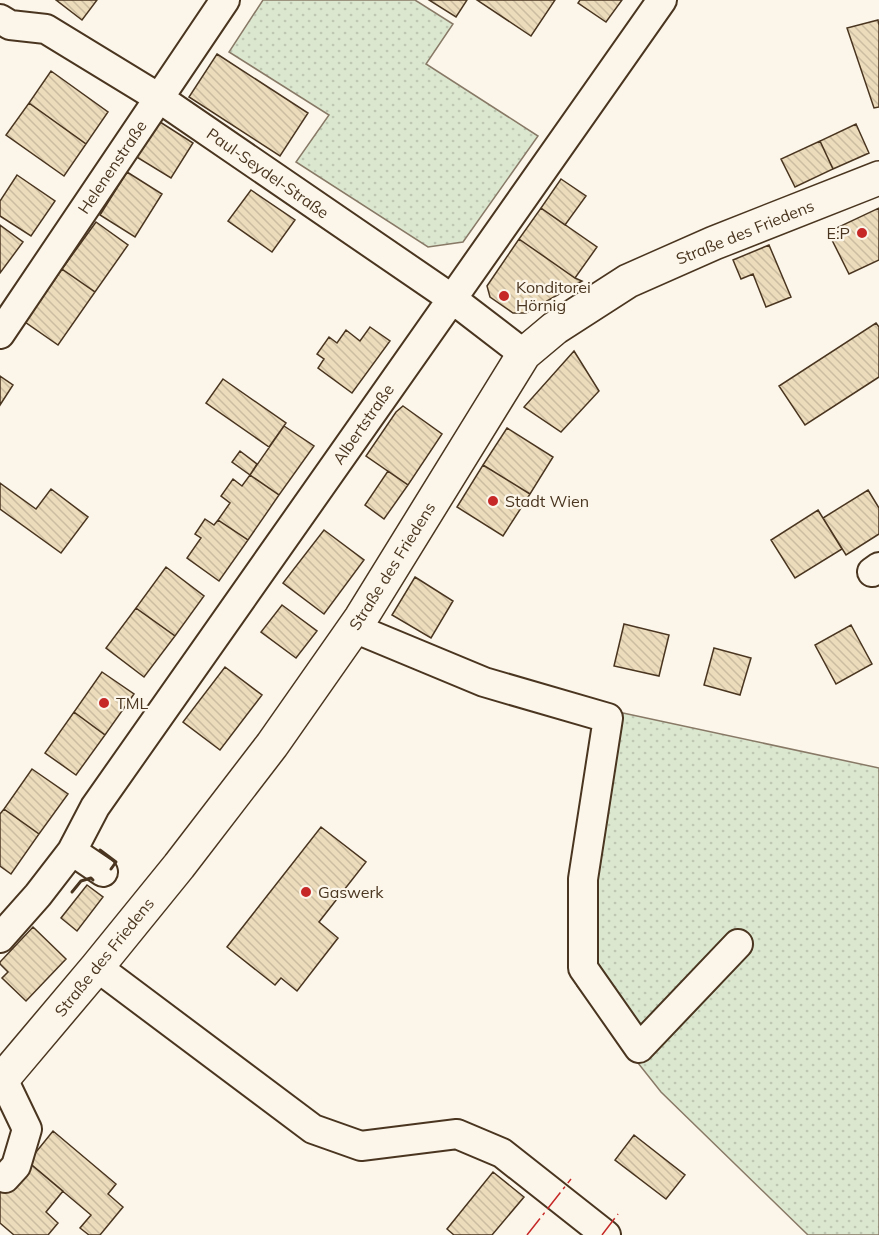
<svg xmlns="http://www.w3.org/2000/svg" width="879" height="1235" viewBox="0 0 879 1235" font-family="Mulish,sans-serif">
<defs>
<pattern id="grass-dots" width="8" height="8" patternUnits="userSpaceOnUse" patternTransform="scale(1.5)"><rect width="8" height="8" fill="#dce7d0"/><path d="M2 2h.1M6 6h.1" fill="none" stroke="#bec7b2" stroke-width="1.8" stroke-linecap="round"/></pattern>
<pattern id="building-back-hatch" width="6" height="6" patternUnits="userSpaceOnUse" patternTransform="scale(1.5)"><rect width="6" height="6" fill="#ecdcbc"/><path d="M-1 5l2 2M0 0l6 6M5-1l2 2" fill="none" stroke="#ccbda1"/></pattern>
</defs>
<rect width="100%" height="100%" fill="#fbf6e9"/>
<!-- grass -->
<path fill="url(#grass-dots)" stroke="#887966" stroke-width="1.5" d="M263,0H415L453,24L426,64L538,136L463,242L428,247L296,162L329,115L229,52Z
M595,707L879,768V1235H808L661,1092L577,986L571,897Z"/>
<!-- building -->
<path fill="url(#building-back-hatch)" stroke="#4a3520" stroke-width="1.5" d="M56,0H97L82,20Z
M429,0H467L456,17Z
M477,0H555L531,36Z
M580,0H622L606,22L578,3Z
M878,20L879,25V107L874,108L847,28Z
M217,54L308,113L280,156L189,97Z
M51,71L108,112L86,144L29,103Z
M29,103L86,144L64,176L6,135Z
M157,120L193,143L171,178L135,156Z
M856,124L869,153L833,169L820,141Z
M820,141L833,169L795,187L781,159Z
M127,172L162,194L135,237L100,215Z
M17,175L55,201L31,236L0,216V201Z
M561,179L586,196L565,225L541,208Z
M251,190L295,220L272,252L228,221Z
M541,208L597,247L575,278L519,239Z
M879,208V260L849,274L828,232Z
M96,222L128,245L95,292L62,269Z
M0,225L23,242L0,273Z
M519,239L575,278L582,281L526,313H513L490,297L487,286Z
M769,245L791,297L766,307L753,274L741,279L733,260Z
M62,269L95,292L58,345L25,322Z
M876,323L879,327V377L805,425L779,386Z
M370,327L390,341L352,393L318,368L324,359L317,354L329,337L337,343L346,330L360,341Z
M574,351L599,391L561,432L524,407Z
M0,376L13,385L0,405Z
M223,379L286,423L269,447L206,403Z
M403,406L442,434L408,485L366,456L396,412Z
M284,426L314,446L279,495L250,475Z
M507,428L553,457L530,494L483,465Z
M240,451L257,464L250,475L232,462Z
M483,465L530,494L503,536L457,507Z
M388,471L408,485L384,519L365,505Z
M250,475L279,495L248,540L218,520L230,503L221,496L233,479L242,486Z
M0,483L36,509L51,489L88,517L61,553L0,509Z
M868,490L879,508V534L846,555L823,518Z
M818,510L842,549L795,578L771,540Z
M205,519L214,525L218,520L248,540L219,581L187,558L201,538L195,534Z
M324,530L364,560L324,614L283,583Z
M166,567L204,596L175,636L136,608Z
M415,577L453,601L431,638L392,615Z
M282,605L317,631L296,658L261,632Z
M136,608L175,636L144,677L106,648Z
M624,624L669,635L659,676L614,666Z
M851,625L872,664L836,684L815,645Z
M714,648L751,658L740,695L704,685Z
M225,667L262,695L220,750L183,722Z
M102,672L134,694L105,735L74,712Z
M74,712L105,735L76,775L45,753Z
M32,769L68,794L39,834L4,809Z
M4,809L39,834L11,874L0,866V814Z
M321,827L366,862L319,922L338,938L297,991L281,978L275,985L227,947Z
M87,885L103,897L77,931L61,918Z
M33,927L66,959L26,1001L2,978L8,972L0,964V962Z
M53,1131L116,1184L108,1194L123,1207L100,1235H89L80,1228L91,1215L28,1162Z
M634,1135L685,1175L666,1199L615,1160Z
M26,1160L63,1191L46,1212L58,1223L48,1235H14L0,1223V1174Z
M493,1172L524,1197L492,1235H454L447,1229Z"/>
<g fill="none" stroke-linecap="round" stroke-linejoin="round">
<!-- minor casing -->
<g stroke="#4a3520" stroke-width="32">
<path id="minor" d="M0,19L10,25L46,29L159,98L451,298L524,354
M0,334L225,0
M872,572L879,567
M354,628L484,682L608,718L583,879V968L639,1048L738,944
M72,851L103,872
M0,938L38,895L72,851L95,807L662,0
M97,967L313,1129L361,1146L457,1134L502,1153L606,1235
M3,1079L27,1129L16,1166L5,1178"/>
</g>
<!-- major casing -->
<g stroke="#4a3520" stroke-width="36">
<path id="major" d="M0,1082L97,967L179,866L272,745L361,618L524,354L555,328L628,281L714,243L879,178"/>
</g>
<!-- minor -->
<use href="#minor" stroke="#fbf6e9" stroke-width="28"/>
<!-- major -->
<use href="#major" stroke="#fbf6e9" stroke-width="33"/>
<!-- wall -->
<path stroke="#4a3520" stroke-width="3" d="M100,850L116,862L111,869
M72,892L81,881L91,878L93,880"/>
<!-- power -->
<path stroke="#c62828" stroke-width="1.5" stroke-dasharray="21 4.5 3 4.5" stroke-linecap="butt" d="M527,1235L571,1179
M602,1235L618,1214"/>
</g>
<!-- markers -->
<g fill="#c62828" stroke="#fbf6e9" stroke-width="2">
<circle cx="862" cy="233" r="6"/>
<circle cx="504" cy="296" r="6"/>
<circle cx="493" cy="501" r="6"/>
<circle cx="104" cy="703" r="6"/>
<circle cx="306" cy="892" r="6"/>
</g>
<g text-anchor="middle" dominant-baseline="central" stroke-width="4.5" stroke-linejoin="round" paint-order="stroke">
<!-- street labels -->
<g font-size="16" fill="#4a3520" stroke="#fbf6e9">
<text transform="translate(112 167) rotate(-56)">Helenenstraße</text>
<text transform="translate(268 173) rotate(35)">Paul-Seydel-Straße</text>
<text transform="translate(745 232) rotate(-22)">Straße des Friedens</text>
<text transform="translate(363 424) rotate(-55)">Albertstraße</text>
<text transform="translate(392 566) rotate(-58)">Straße des Friedens</text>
<text transform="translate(104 957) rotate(-51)">Straße des Friedens</text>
</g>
<!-- poi labels -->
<g font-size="16" fill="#4a3520" stroke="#fbf6e9" text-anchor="start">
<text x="850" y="233" text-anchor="end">E:P</text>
<text x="516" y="287">Konditorei<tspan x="516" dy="18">Hörnig</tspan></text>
<text x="505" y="501">Stadt Wien</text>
<text x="116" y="703">TML</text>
<text x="318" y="892">Gaswerk</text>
</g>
</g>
</svg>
